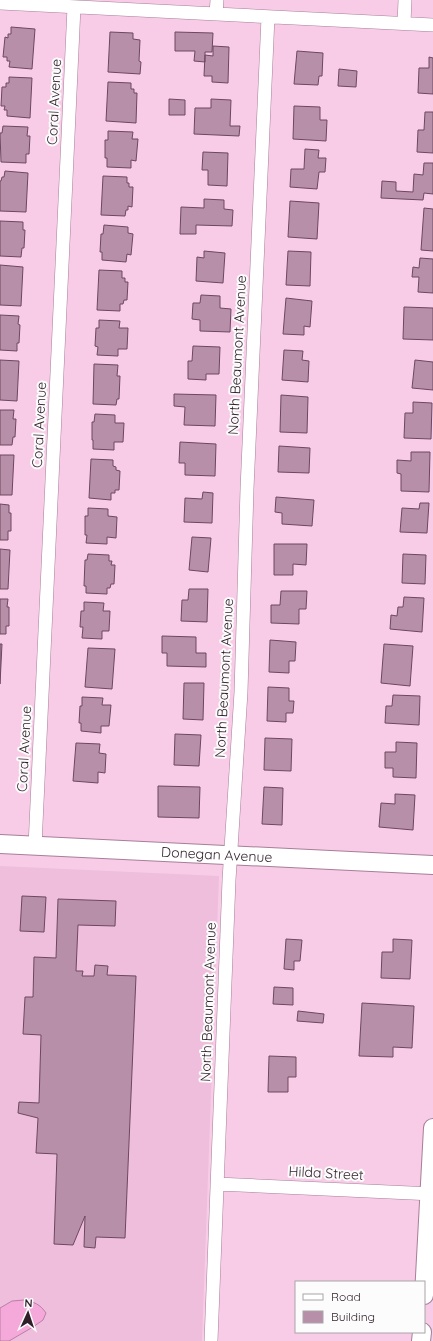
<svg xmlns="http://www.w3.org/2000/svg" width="433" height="1341" viewBox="0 0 433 1341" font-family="Quicksand,sans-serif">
<rect width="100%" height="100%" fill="#f8cce7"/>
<!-- built -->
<path fill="#efbedd" d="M0,866L219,876L202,1341H0Z"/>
<!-- water -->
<path fill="#f5a8da" stroke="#ba7fa5" d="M24,1300C34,1302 40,1304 46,1313L43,1320L33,1327L9,1341H0V1308L12,1301Z"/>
<!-- building -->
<path fill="#b88fa9" stroke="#6c485f" d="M11,27L35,29L32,69L9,67L10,61H7V57H3L5,37L8,38V34H11Z
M110,32L133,33V39L140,40L139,61L141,62L140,74L108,72Z
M175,32L213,33L212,52H205V62L194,61L195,51H175Z
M213,46L229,47L228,83L212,82V76H204L205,55L213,56Z
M297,51L323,53L322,76H319L318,85L294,84Z
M429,57L433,58V94L418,93L419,68H429Z
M339,69L357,71L356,87L338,86Z
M9,77L32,78L30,118L7,116V110H4L5,106H1L2,87H6V83H9Z
M108,82L131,83V89H134V93H137L136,123L106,121Z
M169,99L185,100V115H169Z
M211,99L231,100L230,126H240L239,136L194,134L195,108H211Z
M294,106L320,107V120H327L326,141L293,139Z
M425,112H433V153L417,152L418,130H424Z
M3,126L28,127L27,136H30L29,154H26V163L1,162L0,133H2Z
M108,131L133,132L132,139H138L136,161L131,160V168L107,167V158H105V140H108Z
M305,149L319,150L318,158H326L325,172H319L317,189L290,187L291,169H304Z
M203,152L228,153L227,186L208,185V170H202Z
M424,163H433V194L424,193L423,200L381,198L382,181L396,182V191L413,192L414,174L423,175Z
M5,171L28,173L26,212L0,211V181H1L2,177H4Z
M103,176L127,177V183H129V187H133L132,207L128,206V210H126L125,216L101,215Z
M204,199L224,200V209L233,210L232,226L196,225V234H180L181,207L204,208Z
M290,201L319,203L317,239L288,237Z
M424,208L433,209V251L421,250Z
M0,221L23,222V230H25L24,248H22L21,257L0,256Z
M104,225L128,227V233L133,234L131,255L127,254L126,262L102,260V252H100L101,234H103Z
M204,251L225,253L223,283L196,281L197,257L204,258Z
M288,251L311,252L310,286L286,285Z
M420,258L433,259V293L418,292L419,277H412L413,267L419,268Z
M0,265L23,267L21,306L0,305Z
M99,270L122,271V278H125V282H128L127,300H124L123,304H120V311L97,310Z
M201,295L220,296V308L231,309L230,332L200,331V320L192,319L193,303H200Z
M286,298L312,301L310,327L304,326V335L283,334Z
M404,307L433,308V340L403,339Z
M0,315L19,316L18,324L20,325L19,343H17V351L0,350Z
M99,320L120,321L119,328H128L127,349H118V356L97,355L98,347L95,346L96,328H99Z
M193,346L220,347L219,374H206V380L188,379V361H192Z
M284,350L303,351L302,360L309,361L308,382L282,380Z
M0,360L19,361L17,401L0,400Z
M415,360L433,362V390L412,388Z
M94,364L118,365L117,376H120L119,399H117L116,405L93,404Z
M174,394L216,395L215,426L184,425L185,407L174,406Z
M281,395L308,397L307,433L280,432Z
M413,402L432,403L431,439L404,438L405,413H413Z
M0,410H14L13,419H16L15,437H13L12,445H0Z
M95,414L115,415V423H124L123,442H114V450L93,449V440H92V422H94Z
M180,442L216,444L215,476L185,475V463H179Z
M279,446L310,448L309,473L278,472Z
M411,452H430L429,492L401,491V474L397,473V460L411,461Z
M0,455H14L12,495H0Z
M91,459L113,460V466L116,467V470L120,471L119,490H115V493H111V500L89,498Z
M203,492L213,493L212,523L184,522L185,498L202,499Z
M276,497L314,500L312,526L282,524V513L275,512Z
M420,503H429L427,533L400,532L402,508L419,509Z
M0,504L9,505V513H11V531H8V540H0Z
M88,508L108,509V516L117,517L116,538L107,537V544L86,543L87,535H85V516H88Z
M192,537L211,538L208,572L189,570Z
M274,544H307L306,565L293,564V575H274Z
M0,549L10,550L8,589H0Z
M88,554L109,555V561H112L111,565H115L114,584H111L110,588H107V594L86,593V586H84L85,560H87Z
M403,554L426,555L425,584L402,583Z
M189,589H208L207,622L181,621L182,600H188Z
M281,591H307L306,609H299V624L271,623V605H280Z
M404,597L424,598L422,632L390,629L391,615L397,616L398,607H403Z
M0,599H8L7,607H9V626H6V634H0Z
M84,602L104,603L103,611H110L109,631H102V639L82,638L83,627H80L81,611H84Z
M162,636L196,637V653H206V667L167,666V653H162Z
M270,640L296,642L295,661H289V673L269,672Z
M0,644H2L0,684Z
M384,644L413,646L410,686L381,683Z
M88,648L115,649L112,689L85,687Z
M184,683H204L203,720L183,719Z
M268,687L289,688V701H294L293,713H286V722L267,721Z
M393,695L420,696L419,725L385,723L386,706H392Z
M82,697L103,698L102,705H111L109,726H101V733L81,731V723H79L80,706H82Z
M175,734L201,735L199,766L174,765Z
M265,738L292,739L291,771L264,770Z
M396,742L417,743L416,778L393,777V768H385V752H396Z
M76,743L100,744L99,753L106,754L105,773L98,772V783L73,781Z
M158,786L200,787L199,818L158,817Z
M264,787L283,788L282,825L262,824Z
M395,794L415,795L413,830L379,827L381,803L395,804Z
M22,896L46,897L44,932L20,931Z
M58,899L116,901L115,926L78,925L76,971H83L82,976H94L95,965L108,966L107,975L136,976L125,1238L96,1237L95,1248L84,1247L85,1216L73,1245L54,1244L57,1154L36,1153L38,1118L18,1113L19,1102L39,1103L41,1035L23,1034L25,997H33L34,957L56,958Z
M286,939L302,940L300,961H294V970L284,969Z
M393,939L412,940L410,979L381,978L382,952H393Z
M274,987L293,988V1005L273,1004Z
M362,1003L414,1006L412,1048L393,1047V1057L359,1056Z
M298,1011L324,1014L323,1023L297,1021Z
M269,1056L296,1057V1077H288V1092H268Z"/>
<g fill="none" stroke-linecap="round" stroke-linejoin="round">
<!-- street casing -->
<g stroke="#a67e98" stroke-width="14">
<path id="street" d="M0,3L433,25
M216,14L217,0
M404,23L405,0
M35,846L74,7
M217,1184L433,1194
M211,1341L229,880L241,692L247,489L268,17"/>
</g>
<!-- secondary casing -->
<g stroke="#a67e98" stroke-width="20">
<g id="secondary">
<path id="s1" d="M0,844L433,865"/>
<path d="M424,1295L433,1128"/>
<path d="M421,1341L422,1332"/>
</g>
</g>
<!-- street -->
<use href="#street" stroke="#fff" stroke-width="13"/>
<!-- secondary -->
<use href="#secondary" stroke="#fff" stroke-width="18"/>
</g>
<g text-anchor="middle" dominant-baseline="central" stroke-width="4" stroke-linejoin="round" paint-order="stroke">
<!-- street labels -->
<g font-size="14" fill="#2f1f29" stroke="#fcfcfc">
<text transform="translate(54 102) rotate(-87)">Coral Avenue</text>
<text transform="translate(237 355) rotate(-87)">North Beaumont Avenue</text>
<text transform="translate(39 425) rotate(-87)">Coral Avenue</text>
<text transform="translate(224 678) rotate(-87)">North Beaumont Avenue</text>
<text transform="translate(24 749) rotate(-87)">Coral Avenue</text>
<text stroke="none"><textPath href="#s1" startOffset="217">Donegan Avenue</textPath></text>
<text transform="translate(208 1002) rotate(-88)">North Beaumont Avenue</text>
<text transform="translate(326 1173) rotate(3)">Hilda Street</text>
</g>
</g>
<!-- legend -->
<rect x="295" y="1281" width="130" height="52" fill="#fcfcfc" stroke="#aaa4a8"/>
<rect x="303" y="1294" width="20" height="6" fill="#ffffff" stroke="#aaa4a8"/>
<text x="331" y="1301" font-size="12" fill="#2f1f29">Road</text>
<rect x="303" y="1311" width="20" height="12" fill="#b88fa9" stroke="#aaa4a8"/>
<text x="331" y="1321" font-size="12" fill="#2f1f29">Building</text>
<!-- north arrow -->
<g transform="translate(28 1313) rotate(3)" stroke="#fcfcfc" stroke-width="3" paint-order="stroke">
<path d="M0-3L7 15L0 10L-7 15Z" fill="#2f1f29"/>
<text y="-6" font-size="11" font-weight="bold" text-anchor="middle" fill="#2f1f29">N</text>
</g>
</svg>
